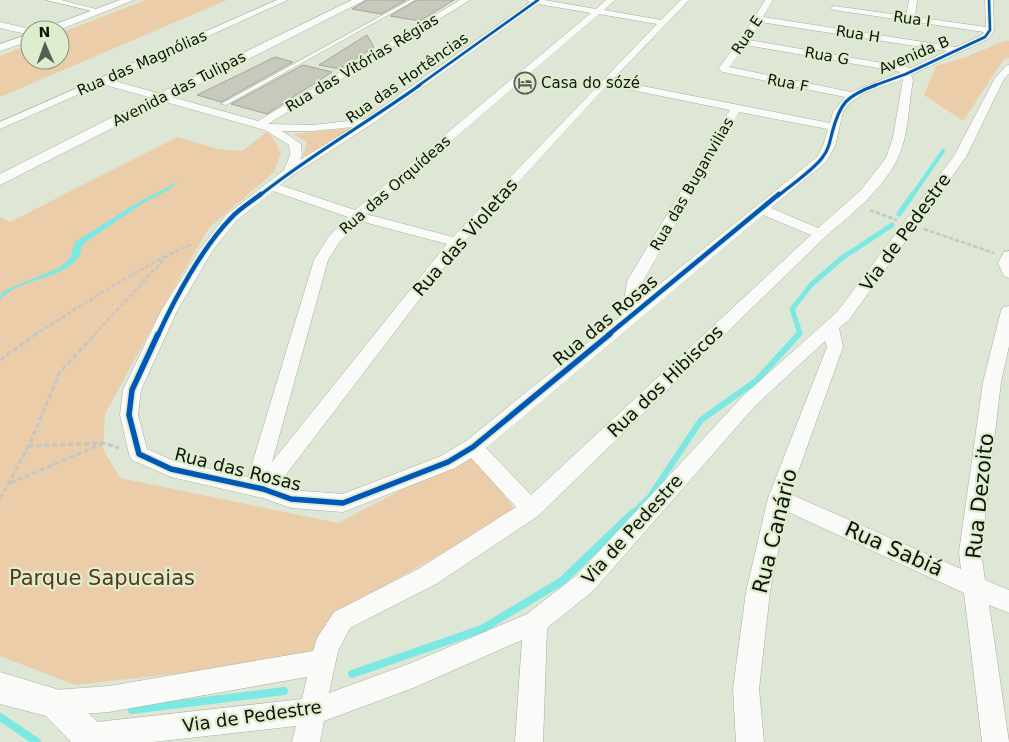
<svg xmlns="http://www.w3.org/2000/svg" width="1009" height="742" viewBox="0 0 1009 742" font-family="'DejaVu Sans',sans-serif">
<rect width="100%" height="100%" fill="#dee6d6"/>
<!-- green -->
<path fill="#ebcdaa" d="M146,0H227L0,97V56L30,44V60H60V33Z
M1004,41H1009V58L1004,59L963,121L924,95L936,66L964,58Z
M353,128L303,157L307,142L293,134Z
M267,132L273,138L281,153L274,172L209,228L173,289L105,414L103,449L120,478L338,523L473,453L516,511L342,610L308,659L75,685L0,656V217L10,222L177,137L218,149L242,151Z"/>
<!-- water -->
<path fill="#7be8e4" d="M179,181L170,189L140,205L83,244C80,249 82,253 78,258C60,281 20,277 0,300V296L4,291L60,267L70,258L75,242L135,204Z"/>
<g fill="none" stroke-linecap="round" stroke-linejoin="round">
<!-- stream-far3 -->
<path stroke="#7be8e4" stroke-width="4" d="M912,196L943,151"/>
<!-- stream-far2 -->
<path stroke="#7be8e4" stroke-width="5" d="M899,214L913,194
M798,335L800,333L792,309L811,285L842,258L892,225"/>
<!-- stream-far1 -->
<path stroke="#7be8e4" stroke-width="6" d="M632,514L649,498L701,420L756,381L799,334"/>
<!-- stream -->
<path stroke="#7be8e4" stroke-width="8" d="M352,674L482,629L562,581L633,513
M132,710L284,691
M0,717L37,742"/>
</g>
<!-- building -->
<path fill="#c7c9bc" stroke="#a4a69a" d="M367,0H406L381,14L352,9Z
M417,0H454L420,21L390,16Z
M367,35L374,47L340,69L319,65Z
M275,57L293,62L221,102L197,95Z
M303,65L332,72L267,114L231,104Z"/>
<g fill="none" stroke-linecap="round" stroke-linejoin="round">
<!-- service casing -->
<g stroke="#a8ada1" stroke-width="1">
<path id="service" d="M410,0H415L226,105L221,104Z"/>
</g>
<!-- minor casing -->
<g stroke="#a8ada1" stroke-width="1">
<path id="minor" d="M46,0H61L104,11L100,13Z
M277,0H288L111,80L258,121L460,0H470L268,124L313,125L365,119L530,2L526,0H544L596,9L606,0H615L604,10L661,20L681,0H689L612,80L830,123L833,112L845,97L723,72L718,69L743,36L765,0H773L763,17L956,47L982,35L984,32L834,10L830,8L834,6L906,16L909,0H917L915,17L986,27L985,0H993L994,30L988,39L911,75L913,80C909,101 909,124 903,144C892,183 854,212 825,237L538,516L436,584L350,628L338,651L329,693L411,663L527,614L577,575L743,396L837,312L954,156L995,78L1006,66L1009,65V74L1004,79L966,157L849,320L839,328L843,347L790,494L961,569L959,552L983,382L1001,311L1003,307L1009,306V346L1001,382L981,552L985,580L1009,590V613L989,605L1009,742H982L964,593L786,511L770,592L759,689L764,742H736L733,689L746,592L768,498L827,347L825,341L755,406L593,591L547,628L543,742H515L522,640L413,688L324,721L320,742H292L296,726L153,742H77L75,736L78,726L88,723L302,699L307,677L109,712L55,716L46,712L42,703L46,694L55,690L109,686L313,651L317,638L334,612L420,568L516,507L471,458L455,468L343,512L291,508L263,498L171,477L132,460L129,454L120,415L123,390L161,311L200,249L226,215L284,170L290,155L289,145L265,130L102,84L0,129V122ZM538,4L591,13L355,210L280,185L293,175L375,122ZM599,14L657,24L453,237L366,214ZM760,22L947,51L911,68L749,40ZM746,45L901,72L851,92L729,67ZM903,79L893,137L886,158L860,191L818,228L771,208L826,162L835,146L843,112L849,104L864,93ZM607,85L730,110L627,281L622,315L466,441L441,456L343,494L291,490L278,485L461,245ZM739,112L828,129L823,146L817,157L640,300L643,281ZM353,127L300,160L302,155L301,144L282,131H313ZM273,191L348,217L329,236L314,260L248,477L174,461L147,449L138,415L141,390L177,311L213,250L236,221ZM763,215L811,235L531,495L486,448ZM360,221L447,244L272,462L328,260L340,241Z
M0,22L30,29L33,30H30V35L0,28Z
M1009,251V278L1004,276L998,263L1004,252Z"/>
</g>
<!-- tertiary casing -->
<g stroke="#a8ada1" stroke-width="1">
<path id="tertiary" d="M120,0H134L59,30H44L45,28Z
M352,0H365L0,185V174L158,94Z
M30,34V41L0,51V44Z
M0,672L66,692L106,730L110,742H71L46,716L0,704Z"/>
</g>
<!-- path-far1 -->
<path stroke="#c5c7c2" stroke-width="2.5" stroke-dasharray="4.5 2" stroke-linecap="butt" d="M870,210L897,220
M924,229L994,253
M34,335L101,293L165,256
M94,335L168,255L192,244"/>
<!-- path -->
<path stroke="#c5c7c2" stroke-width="3" stroke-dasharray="5.5 2.5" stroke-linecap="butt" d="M0,360L36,334
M28,446L103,443L119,448
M10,483L100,445
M0,499L30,443L60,372L95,334"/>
<!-- service -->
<use href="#service" fill="#fafbf9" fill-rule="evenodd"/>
<!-- minor -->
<use href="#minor" fill="#fafbf9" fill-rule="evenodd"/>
<!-- tertiary -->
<use href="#tertiary" fill="#fafbf9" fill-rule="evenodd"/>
<!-- cycleway-far3 casing -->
<g stroke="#dfedcf" stroke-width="4.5">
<path id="cycleway-far3" d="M418,86L538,0
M873,86L906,74L985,37L990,30L989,0"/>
</g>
<!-- cycleway-far2 casing -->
<g stroke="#dfedcf" stroke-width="5">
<path id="cycleway-far2" d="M259,196C310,155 367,123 420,85
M778,196C790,186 813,170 822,158C828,151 830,142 832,133C840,103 846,96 876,85"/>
</g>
<!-- cycleway-far1 casing -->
<g stroke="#dfedcf" stroke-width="7">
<path id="cycleway-far1" d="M158,335C175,298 202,248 231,218C239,209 251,202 261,194
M608,335L779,194"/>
</g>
<!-- cycleway casing -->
<g stroke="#dfedcf" stroke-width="9">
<path id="cycleway" d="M158,334L132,390L129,415L139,454L171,469L263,489L291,499L343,503L448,462L473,447L610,334"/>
</g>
<!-- cycleway-far3 -->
<use href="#cycleway-far3" stroke="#0057b8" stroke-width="2.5"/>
<!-- cycleway-far2 -->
<use href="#cycleway-far2" stroke="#0057b8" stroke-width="3"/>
<!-- cycleway-far1 -->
<use href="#cycleway-far1" stroke="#0057b8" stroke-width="4.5"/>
<!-- cycleway -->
<use href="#cycleway" stroke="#0057b8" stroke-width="5.5"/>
</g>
<!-- icons -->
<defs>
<g id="hotel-ring" transform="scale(1.125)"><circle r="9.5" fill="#dfedcf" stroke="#585e52" stroke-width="1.5"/><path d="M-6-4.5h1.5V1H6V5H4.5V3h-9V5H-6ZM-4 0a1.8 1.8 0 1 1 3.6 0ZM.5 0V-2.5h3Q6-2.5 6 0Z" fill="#585e52"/></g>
</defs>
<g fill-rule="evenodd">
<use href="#hotel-ring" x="525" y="83"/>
</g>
<g text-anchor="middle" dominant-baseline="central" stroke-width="4.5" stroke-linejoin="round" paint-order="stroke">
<!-- far-street labels -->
<g font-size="15" fill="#10150b" stroke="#dfedcf">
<text transform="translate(912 19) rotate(8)">Rua I</text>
<text transform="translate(858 34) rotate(9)">Rua H</text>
<text transform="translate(747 35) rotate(-56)">Rua E</text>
<text transform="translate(914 55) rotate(-23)">Avenida B</text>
<text transform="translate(827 56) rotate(10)">Rua G</text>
<text transform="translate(142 63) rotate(-24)">Rua das Magnólias</text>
<text transform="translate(362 63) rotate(-31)">Rua das Vitórias Régias</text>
<text transform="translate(407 78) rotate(-35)">Rua das Hortências</text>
<text transform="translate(788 83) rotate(11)">Rua F</text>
<text transform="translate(179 89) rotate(-27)">Avenida das Tulipas</text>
<text transform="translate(692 184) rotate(-60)">Rua das Buganvilias</text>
<text transform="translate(395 185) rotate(-41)">Rua das Orquídeas</text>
</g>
<!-- far-poi labels -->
<g font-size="15" fill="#10150b" stroke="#dfedcf" text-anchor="start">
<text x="541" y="83">Casa do sózé</text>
</g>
<!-- street labels -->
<g font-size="18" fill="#10150b" stroke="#dfedcf">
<text transform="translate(905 232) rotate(-54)">Via de Pedestre</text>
<text transform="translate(465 237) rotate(-49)">Rua das Violetas</text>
<text transform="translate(605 320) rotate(-40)">Rua das Rosas</text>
<text transform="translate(665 381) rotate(-44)">Rua dos Hibiscos</text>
<text transform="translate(238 469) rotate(14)">Rua das Rosas</text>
<text transform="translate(632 529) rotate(-48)">Via de Pedestre</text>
<text transform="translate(252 716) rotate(-8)">Via de Pedestre</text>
</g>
<!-- near-street labels -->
<g font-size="21" fill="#10150b" stroke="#dfedcf">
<text transform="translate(980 496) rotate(-84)">Rua Dezoito</text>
<text transform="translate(775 531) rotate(-76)">Rua Canário</text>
<text transform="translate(894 549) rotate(24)">Rua Sabiá</text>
</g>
<!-- near-park labels -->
<g font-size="21" fill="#58381c" stroke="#dfedcf">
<text x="102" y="578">Parque Sapucaias</text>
</g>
</g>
<!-- north arrow -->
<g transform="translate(45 45) rotate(358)"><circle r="24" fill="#dfedcf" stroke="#8c9781"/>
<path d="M0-4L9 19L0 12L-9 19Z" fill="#585e52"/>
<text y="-8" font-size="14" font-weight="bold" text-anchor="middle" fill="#10150b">N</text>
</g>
</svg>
